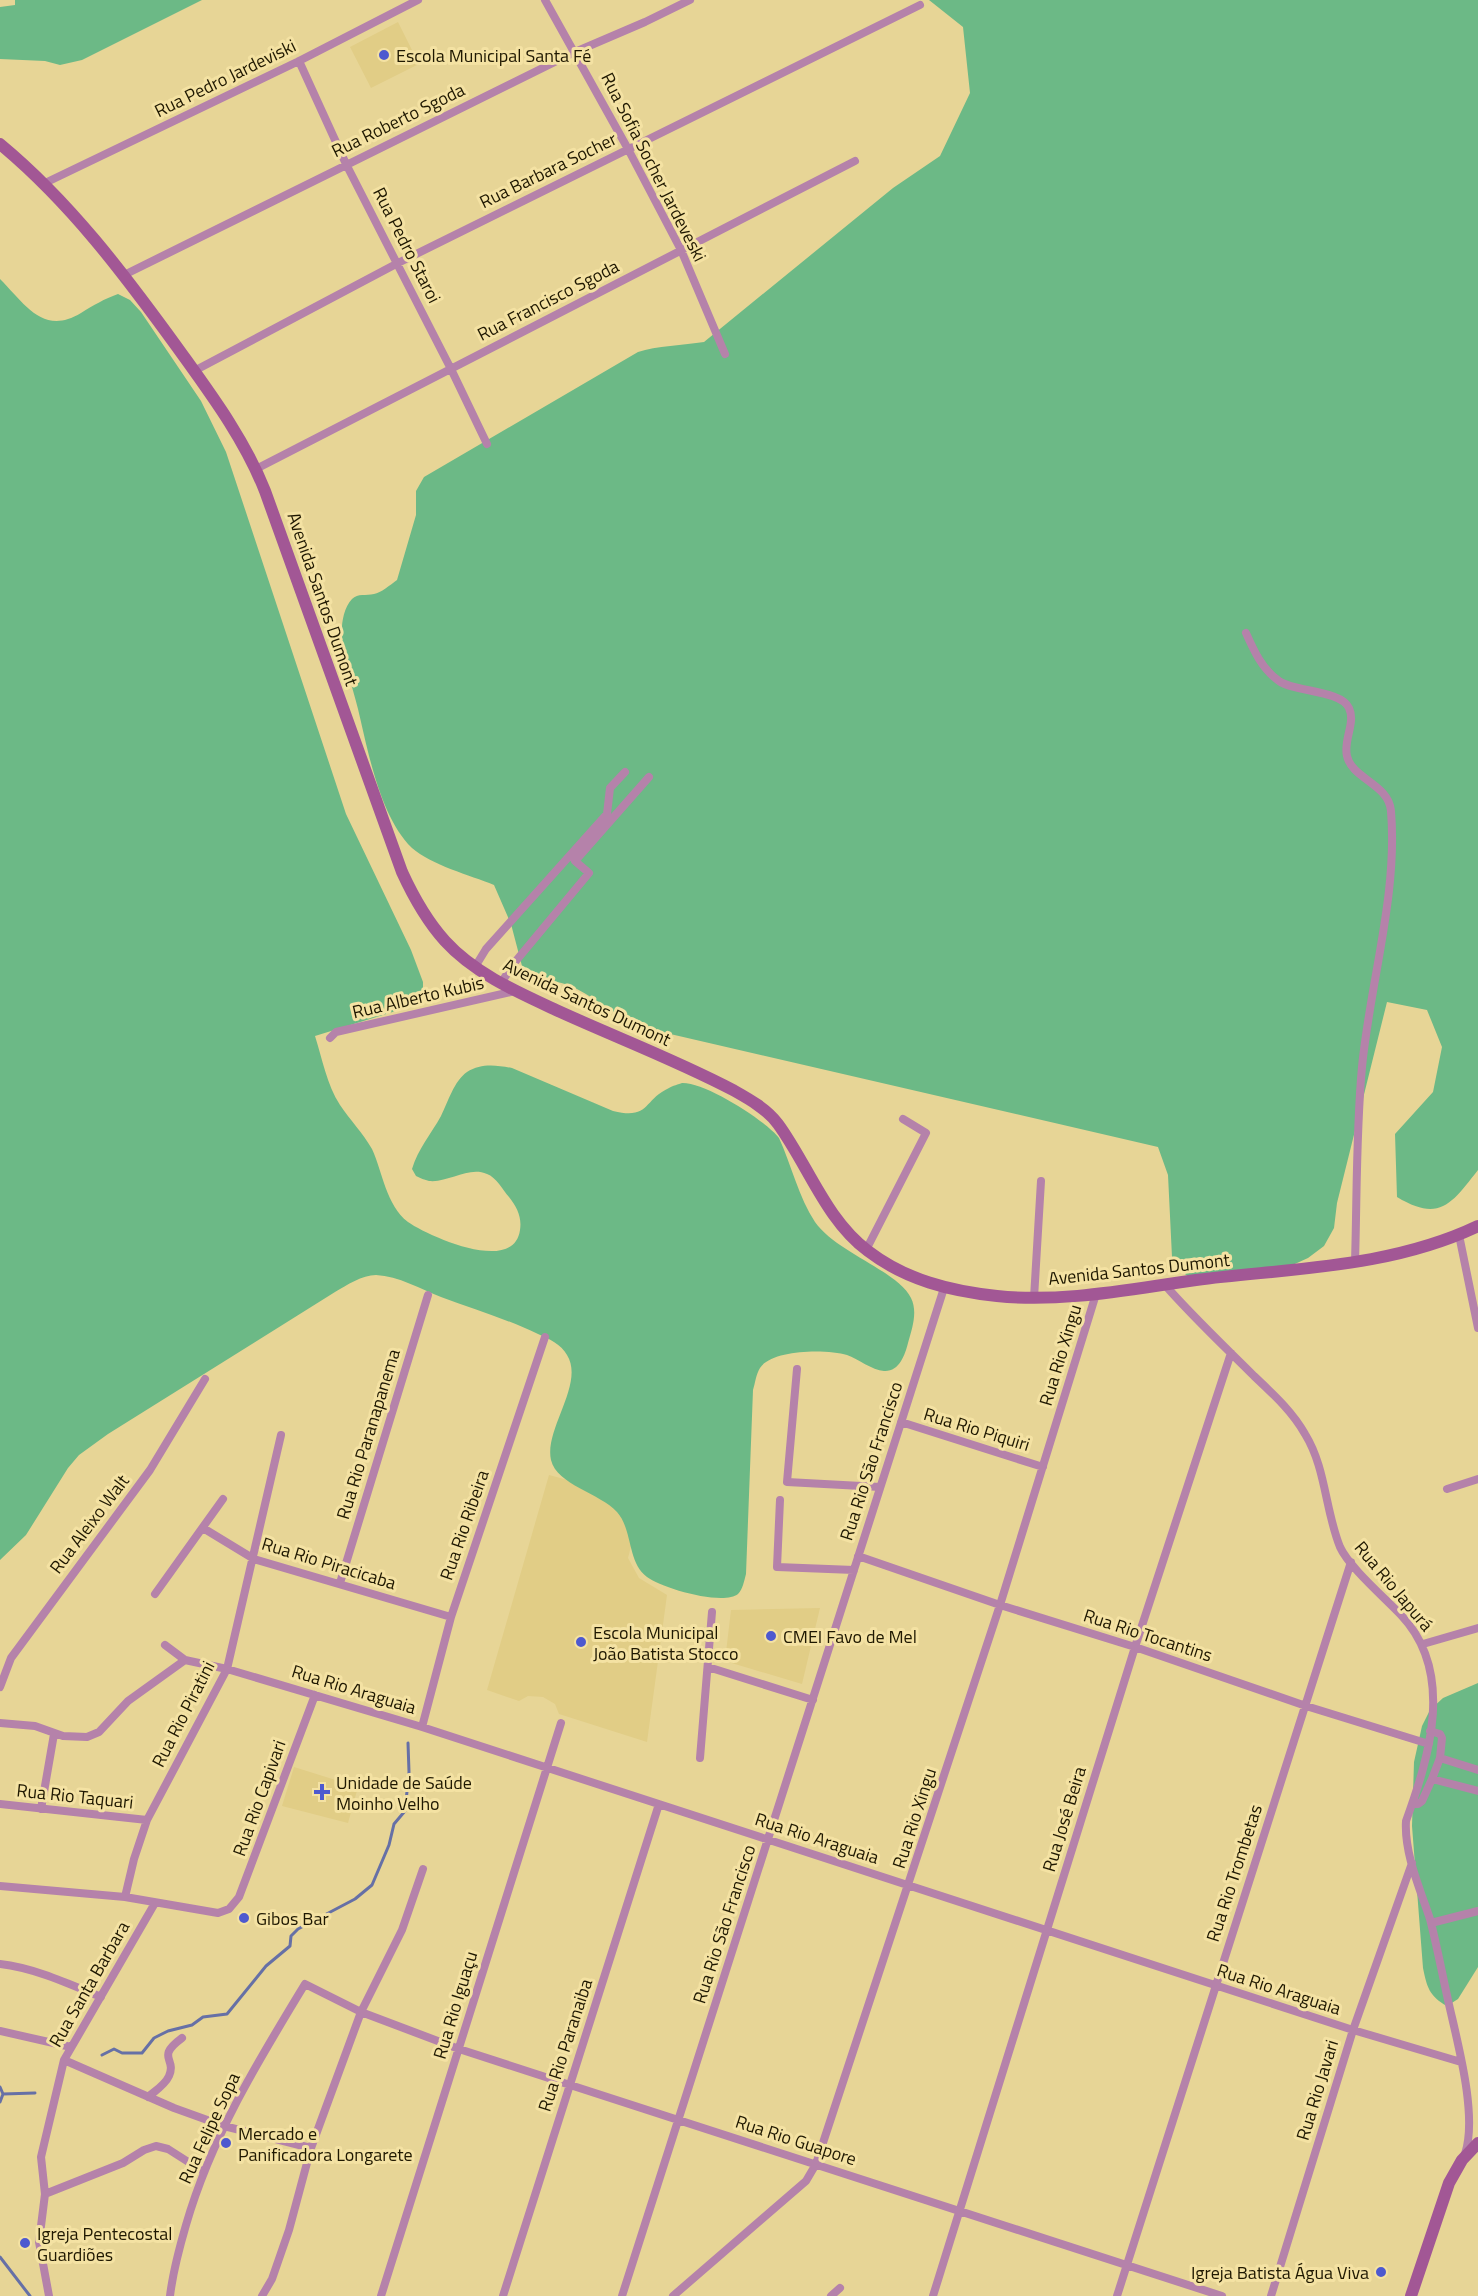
<svg xmlns="http://www.w3.org/2000/svg" width="1478" height="2296" viewBox="0 0 1478 2296" font-family="'Titillium Web',sans-serif">
<rect width="100%" height="100%" fill="#e7d596"/>
<!-- built -->
<path fill="#e1cd86" d="M398,22L419,64L371,88L350,47Z
M549,1475L643,1500L628,1558L639,1578L667,1595L647,1742L559,1714L555,1704L543,1697L528,1696L519,1701L487,1690Z
M820,1608L802,1684L725,1661L731,1610Z
M294,1767L358,1787L348,1823L282,1806Z"/>
<!-- green -->
<path fill="#6cb986" d="M15,0H202L82,60L60,65L45,61L0,59V7L15,5Z
M929,0H1478V1170C1452,1203 1440,1223 1397,1197L1395,1134L1433,1092L1442,1047L1427,1010L1387,1002L1337,1203L1334,1228L1324,1246L1308,1258L1275,1273L1188,1276L1177,1269L1172,1257L1168,1175L1158,1147L653,1030C642,1025 630,1021 619,1015C588,997 573,979 535,980L522,966L511,924L494,885C470,875 431,865 412,848C380,817 368,751 358,709C352,686 344,662 342,638C341,625 343,609 352,599C358,593 366,596 374,594C381,593 390,585 397,580L416,515V491L424,477L638,352C656,346 684,345 704,342L893,188L940,156L970,93L963,27Z
M0,279C25,304 43,336 81,313C94,305 104,299 118,294L130,300L141,312L201,401L226,452L346,814L411,950L423,982V993L415,1003L399,1010L315,1036C322,1058 327,1085 340,1105C350,1120 363,1133 372,1149C383,1173 386,1205 408,1222C428,1236 514,1275 520,1230C522,1217 517,1207 509,1197C503,1190 496,1177 487,1174C468,1166 449,1183 429,1181C425,1180 420,1178 416,1176L412,1169C418,1149 431,1134 441,1116C448,1102 454,1081 467,1072C481,1063 496,1065 512,1068L613,1111C650,1120 643,1100 669,1088C672,1086 679,1084 682,1083C705,1082 765,1120 779,1138C791,1164 799,1198 815,1222C837,1253 898,1271 911,1298C918,1312 912,1329 908,1343C905,1355 899,1372 884,1371C872,1370 858,1359 847,1355C827,1349 772,1349 760,1368C756,1374 755,1384 753,1390L746,1574C744,1581 743,1589 738,1594C723,1606 661,1588 647,1577C627,1562 633,1530 617,1512C600,1493 557,1485 551,1460C544,1429 585,1384 567,1355C562,1345 548,1338 538,1334C507,1319 473,1309 441,1297C420,1289 399,1276 376,1275C362,1275 347,1285 335,1292L108,1434L79,1455L68,1468L26,1535L0,1560Z
M1478,1683V1967L1458,1999L1447,2006C1429,1996 1427,1987 1423,1968L1412,1826L1414,1762L1422,1726L1430,1710L1443,1698Z"/>
<g fill="none" stroke-linecap="round" stroke-linejoin="round">
<!-- stream -->
<path stroke="#6670a6" stroke-width="3" d="M102,2055L114,2049L122,2053H142L154,2038L168,2031L192,2025L203,2017L227,2014L266,1966L290,1946L291,1936L298,1929L355,1899L372,1885L389,1845L394,1824L405,1811L409,1772L408,1743
M0,2087L3,2094L0,2102
M3,2094L35,2093
M0,2257L30,2296"/>
<!-- street -->
<path stroke="#b582aa" stroke-width="8" d="M545,0L628,149L681,250L725,354
M299,61L346,164L451,369L487,444
M45,183L299,61L418,0
M124,275L575,52L645,22L690,0
M194,371L398,263L920,5
M256,469L855,161
M1246,633C1254,651 1262,669 1279,681C1294,692 1341,690 1349,708C1356,723 1343,740 1347,756C1352,779 1389,784 1391,811C1398,895 1370,983 1362,1067C1356,1132 1357,1197 1355,1262
M475,967L486,949L607,814L610,788L625,772
M501,983L515,962L589,873L575,861L649,777
M330,1038L336,1032L515,991
M1459,1235L1478,1328
M866,1250L926,1133L903,1119
M1165,1285C1193,1317 1224,1346 1254,1376C1273,1394 1292,1411 1305,1434C1326,1468 1325,1510 1340,1547C1349,1567 1385,1598 1401,1615C1455,1672 1430,1755 1406,1821C1404,1853 1420,1889 1430,1919C1437,1946 1442,1973 1448,2000C1457,2041 1478,2115 1465,2154
M1034,1298L1041,1181
M797,1369L787,1482L880,1487
M901,1422L1043,1467
M1447,1489L1478,1479
M780,1500L777,1567L854,1570
M203,1528L254,1559L451,1617
M858,1556L1000,1605L1135,1647L1306,1706L1429,1744
M340,1583L428,1295
M155,1594L223,1499
M1423,1644L1478,1628
M165,1645L185,1660L227,1669L422,1727L1353,2030L1461,2062
M708,1667L813,1700
M0,1687L11,1658L150,1470L205,1379
M0,1723L35,1726L63,1736L87,1737L99,1732L128,1701L185,1660
M422,1727L451,1617L545,1337
M1430,1731L1440,1734L1442,1738L1440,1758L1478,1770
M700,1758L712,1612
M1432,1779L1440,1758
M0,1804L147,1820
M1413,1804H1418L1422,1801L1432,1779L1478,1791
M41,1809L54,1734
M0,1886L125,1897L218,1913L229,1909L239,1897L315,1695
M125,1897L134,1859L147,1820L227,1669L281,1435
M1431,1923L1478,1911
M0,1964C35,1968 69,1984 101,1997
M0,2031L71,2047
M64,2060L174,2108L224,2126L311,2148
M148,2097C155,2091 165,2085 169,2076C177,2058 155,2058 182,2038
M45,2194L123,2163L144,2150L156,2146L168,2149L204,2172
M49,2296L39,2242L45,2194L41,2157L64,2060L155,1903
M170,2296C173,2271 179,2249 186,2225C211,2138 258,2061 305,1984L361,2012L459,2049L1222,2296
M262,2296L272,2279L289,2230L311,2148L361,2012L402,1930L423,1869
M381,2296L561,1723
M503,2296L659,1804
M622,2296L944,1288
M673,2296L806,2181L816,2164L1000,1605L1096,1294
M831,2296L840,2288
M933,2296L1135,1647L1231,1353
M1117,2296L1351,1562
M1271,2296L1353,2030L1412,1863"/>
<!-- secondary -->
<path stroke="#a25795" stroke-width="12" d="M0,144C70,202 124,274 177,347C210,393 244,438 265,491L402,872C413,896 427,921 445,941C474,973 517,992 556,1010C615,1037 676,1060 733,1090C749,1099 767,1109 778,1124C808,1165 826,1220 868,1251C906,1280 950,1291 997,1296C1063,1303 1130,1289 1196,1280C1291,1268 1390,1268 1478,1226
M1411,2296L1449,2183L1462,2160L1478,2143"/>
</g>
<!-- markers -->
<g fill="#4d59cf" stroke="#f4e2a3" stroke-width="2">
<circle cx="384" cy="55" r="6"/>
<circle cx="771" cy="1636" r="6"/>
<circle cx="581" cy="1642" r="6"/>
<path d="M319 1783h6v6h6v6h-6v6h-6v-6h-6v-6h6z"/>
<circle cx="244" cy="1918" r="6"/>
<circle cx="226" cy="2143" r="6"/>
<circle cx="25" cy="2243" r="6"/>
<circle cx="1381" cy="2272" r="6"/>
</g>
<g text-anchor="middle" dominant-baseline="central" stroke-width="6" stroke-linejoin="round" paint-order="stroke">
<!-- poi labels -->
<g font-size="18" fill="#1f1801" stroke="#f4e2a3" text-anchor="start">
<text x="396" y="55">Escola Municipal Santa Fé</text>
<text x="593" y="1632">Escola Municipal<tspan x="593" dy="21">João Batista Stocco</tspan></text>
<text x="783" y="1636">CMEI Favo de Mel</text>
<text x="336" y="1782">Unidade de Saúde<tspan x="336" dy="21">Moinho Velho</tspan></text>
<text x="256" y="1918">Gibos Bar</text>
<text x="238" y="2133">Mercado e<tspan x="238" dy="21">Panificadora Longarete</tspan></text>
<text x="37" y="2233">Igreja Pentecostal<tspan x="37" dy="21">Guardiões</tspan></text>
<text x="1369" y="2272" text-anchor="end">Igreja Batista Água Viva</text>
</g>
<!-- street labels -->
<g font-size="18" fill="#1f1801" stroke="#f4e2a3">
<text transform="translate(225 78) rotate(-26)">Rua Pedro Jardeviski</text>
<text transform="translate(398 120) rotate(-26)">Rua Roberto Sgoda</text>
<text transform="translate(654 167) rotate(63)">Rua Sofia Socher Jardeveski</text>
<text transform="translate(548 170) rotate(-26)">Rua Barbara Socher</text>
<text transform="translate(407 245) rotate(63)">Rua Pedro Staroi</text>
<text transform="translate(548 300) rotate(-27)">Rua Francisco Sgoda</text>
<text transform="translate(323 599) rotate(71)">Avenida Santos Dumont</text>
<text transform="translate(418 997) rotate(-13)">Rua Alberto Kubis</text>
<text transform="translate(587 1002) rotate(25)">Avenida Santos Dumont</text>
<text transform="translate(1139 1269) rotate(-6)">Avenida Santos Dumont</text>
<text transform="translate(1060 1355) rotate(-73)">Rua Rio Xingu</text>
<text transform="translate(977 1429) rotate(17)">Rua Rio Piquiri</text>
<text transform="translate(368 1434) rotate(-73)">Rua Rio Paranapanema</text>
<text transform="translate(871 1461) rotate(-72)">Rua Rio São Francisco</text>
<text transform="translate(89 1524) rotate(-53)">Rua Aleixo Walt</text>
<text transform="translate(464 1525) rotate(-71)">Rua Rio Ribeira</text>
<text transform="translate(329 1563) rotate(17)">Rua Rio Piracicaba</text>
<text transform="translate(1394 1586) rotate(50)">Rua Rio Japurá</text>
<text transform="translate(1148 1635) rotate(18)">Rua Rio Tocantins</text>
<text transform="translate(354 1689) rotate(17)">Rua Rio Araguaia</text>
<text transform="translate(183 1714) rotate(-63)">Rua Rio Piratini</text>
<text transform="translate(75 1796) rotate(6)">Rua Rio Taquari</text>
<text transform="translate(259 1798) rotate(-70)">Rua Rio Capivari</text>
<text transform="translate(914 1818) rotate(-72)">Rua Rio Xingu</text>
<text transform="translate(1064 1819) rotate(-73)">Rua José Beira</text>
<text transform="translate(817 1838) rotate(18)">Rua Rio Araguaia</text>
<text transform="translate(1234 1873) rotate(-72)">Rua Rio Trombetas</text>
<text transform="translate(724 1924) rotate(-72)">Rua Rio São Francisco</text>
<text transform="translate(89 1984) rotate(-60)">Rua Santa Barbara</text>
<text transform="translate(1279 1989) rotate(18)">Rua Rio Araguaia</text>
<text transform="translate(455 2005) rotate(-73)">Rua Rio Iguaçu</text>
<text transform="translate(565 2045) rotate(-72)">Rua Rio Paranaiba</text>
<text transform="translate(1317 2090) rotate(-73)">Rua Rio Javari</text>
<text transform="translate(209 2128) rotate(-65)">Rua Felipe Sopa</text>
<text transform="translate(796 2140) rotate(18)">Rua Rio Guapore</text>
</g>
</g>
</svg>
